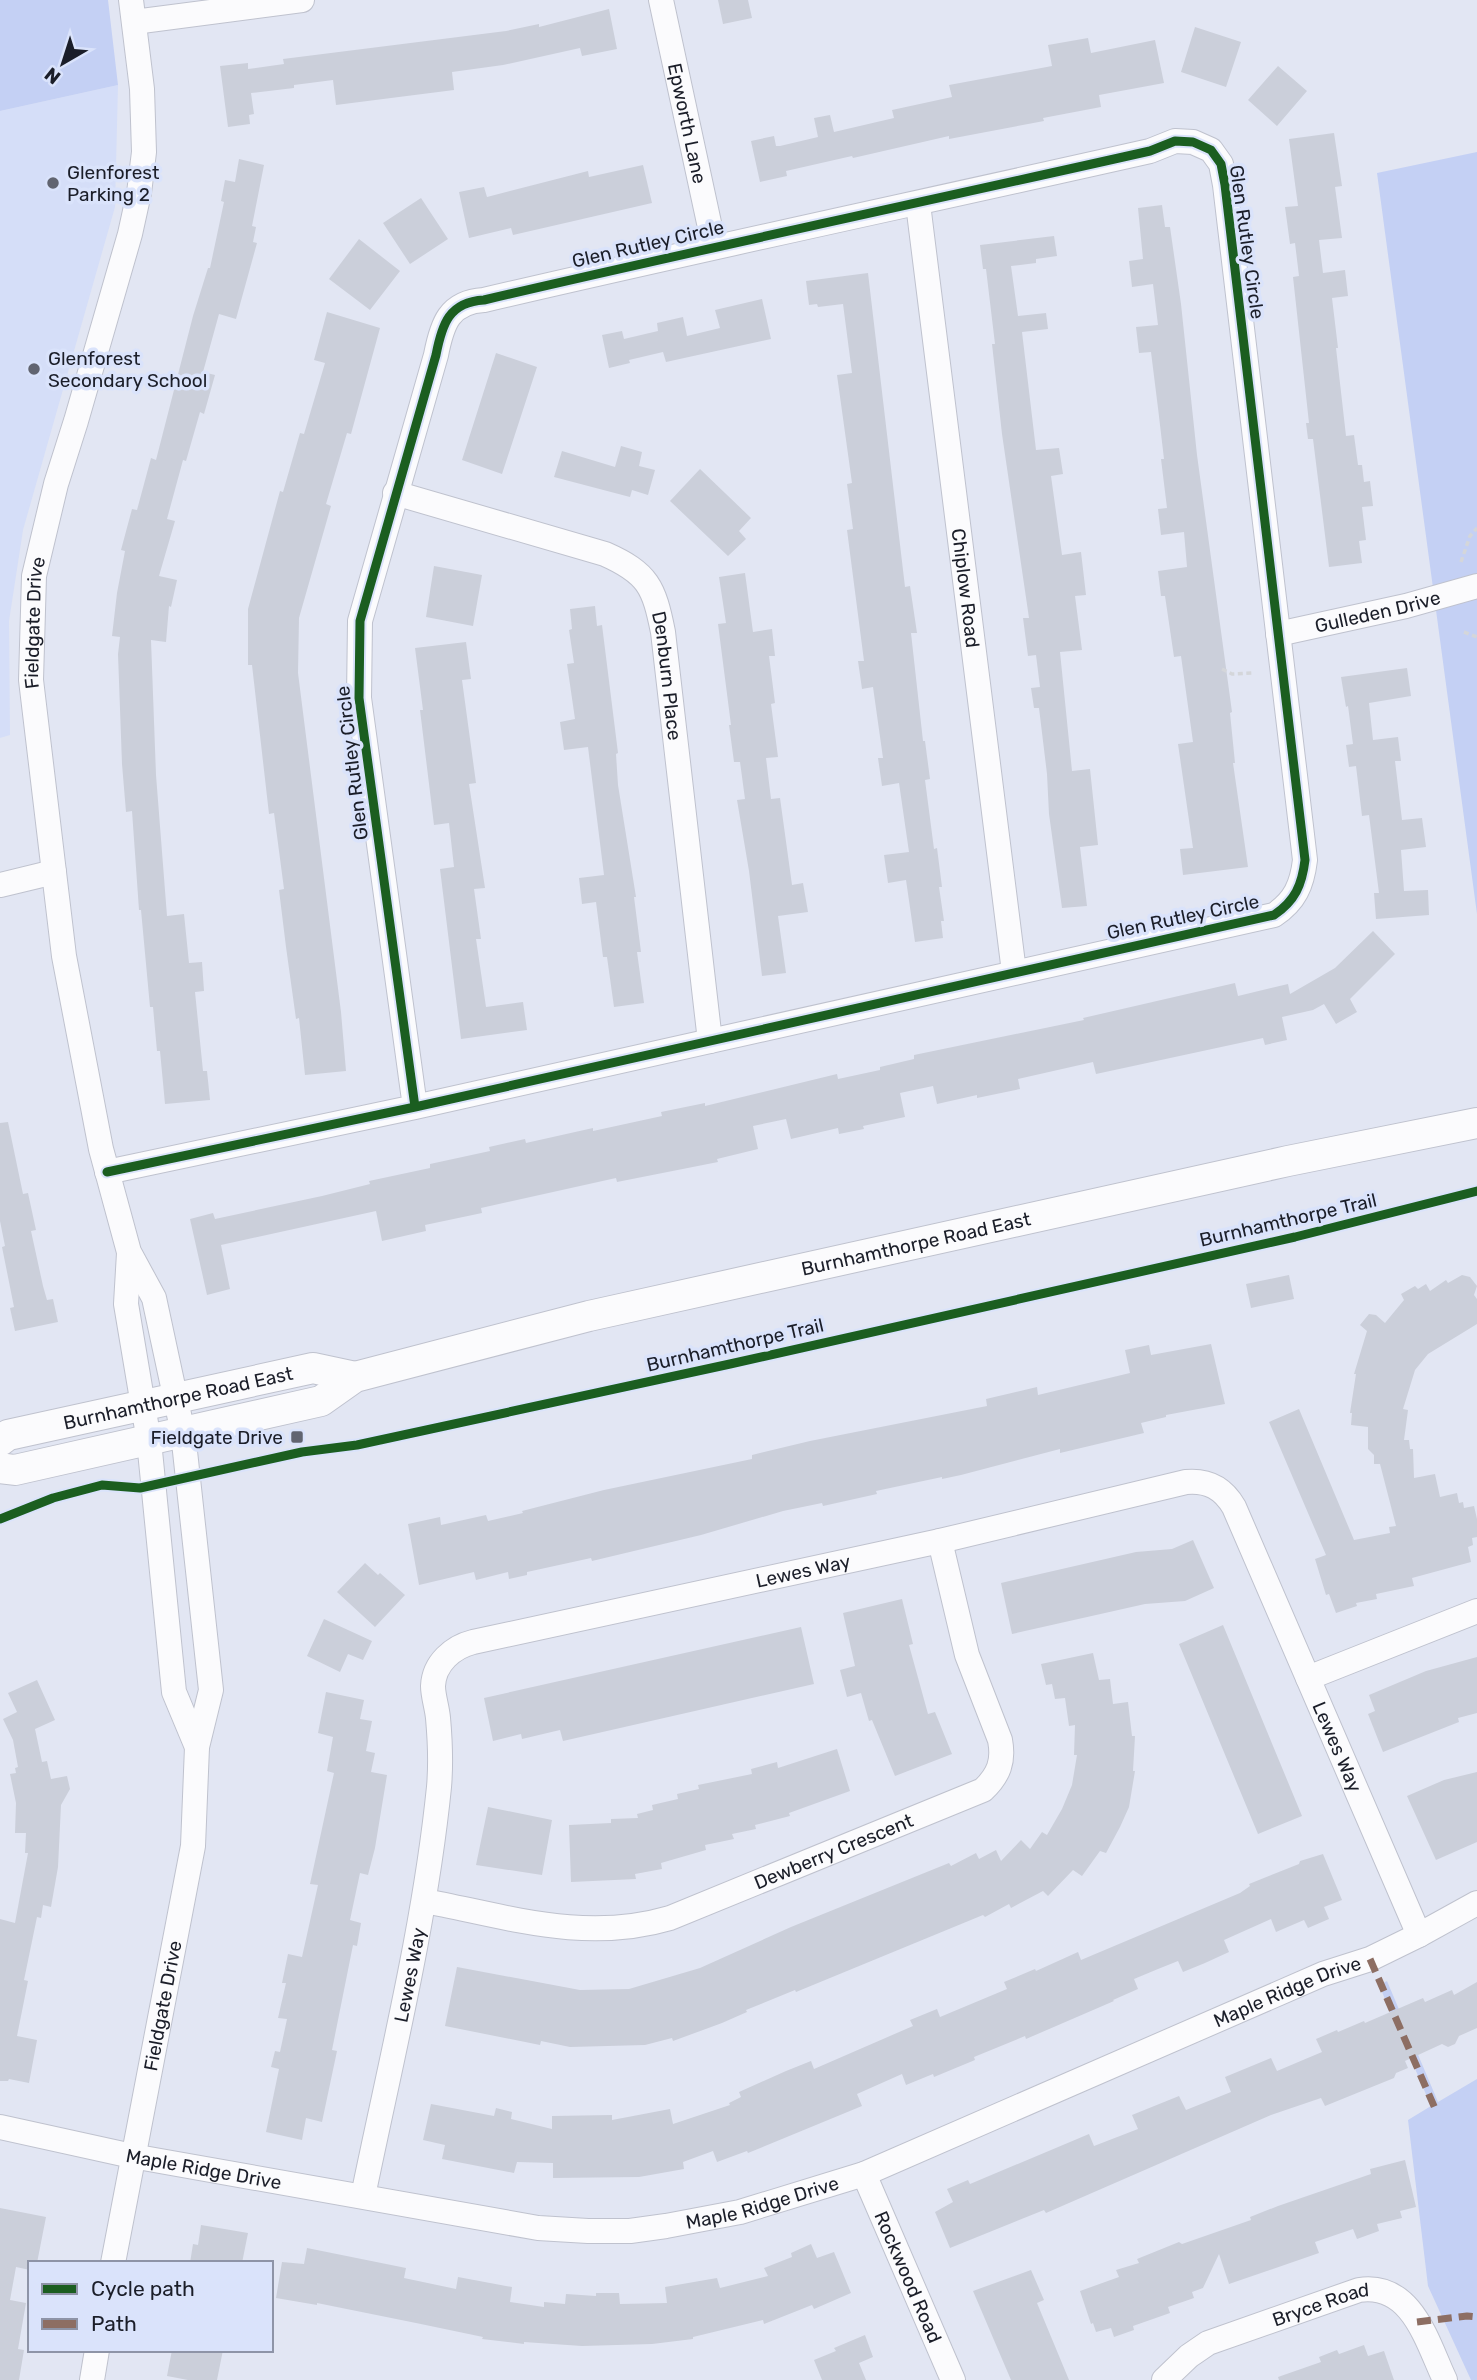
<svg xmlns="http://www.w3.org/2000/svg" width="1477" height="2380" viewBox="0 0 1477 2380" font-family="Rubik,sans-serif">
<rect width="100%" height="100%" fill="#e2e6f3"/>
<!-- built -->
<path fill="#d5def8" d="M118,85L115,207L23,530L9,621L10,735L0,738V111Z"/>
<!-- green -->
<path fill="#c4d0f4" d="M0,0H108L118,85L0,111Z
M1477,152V914L1377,173Z
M1387,1981L1438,2102L1477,2079V2380H1471L1428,2286L1408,2120L1431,2106L1379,1985Z"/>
<!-- building -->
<path fill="#cbcfda" d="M718,0H748L752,18L723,24Z
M609,9L617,49L582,56L580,48L503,65L452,72L454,90L336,105L333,80L294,85V88L251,93L254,114L249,115L250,124L228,127L220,66L248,63V69L284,64L283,59L506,31L539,24V27Z
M1195,27L1241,42L1226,87L1181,72Z
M1088,38L1091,53L1155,40L1164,83L1099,95L1101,107L1043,118L1044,121L949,139V136L853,158L852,156L786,171L787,176L760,182L751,141L774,136L776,146H780L818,137L814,118L830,115L834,132L894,118L892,110L952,97L949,85L1052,66L1048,45Z
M1278,66L1307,91L1277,126L1248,100Z
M1334,133L1342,186L1335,187L1342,238L1319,240L1323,273L1345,270L1348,296L1332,298L1338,348H1336L1346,436L1354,435L1358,465H1362L1364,482L1370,481L1373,506L1362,507L1366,540L1359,541L1362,563L1329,567L1313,439H1308L1306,423H1309L1293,277L1299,276L1295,243L1290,244L1285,207L1298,206L1289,139Z
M239,159L264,165L252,226L256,227L253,242L257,243L236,319L219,314L203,372L215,375L204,414L200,412L186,461L183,460L167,519L175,521L159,576L177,580L171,607L169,606L166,642L151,640L156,775L167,916L184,914L189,963L202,962L204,991L195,992L203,1071H207L210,1100L165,1104L160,1051H157L153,1007H150L141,910H139L132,811L126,812L122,764L118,654L120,637L112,636L117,593L125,551L121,550L132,509L137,510L151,458L156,460L193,316L208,268H210L224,202L221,201L225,180L235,182Z
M643,165L652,203L513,235L511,228L469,238L459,192L484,187L487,197L588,171L589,177Z
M421,198L448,239L410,264L383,223Z
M1162,205L1165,227H1170L1181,304L1197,455L1232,712L1230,713L1235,763H1233L1248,867L1183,875L1180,849L1193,848L1178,744L1193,742L1181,656L1174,657L1165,596H1161L1158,571L1187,567L1184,532L1161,535L1158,509L1167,508L1161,459H1164L1158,408L1151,352L1139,353L1136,327L1158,325L1153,284L1132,287L1129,261L1143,259L1138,208Z
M1054,236L1057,256L1036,259V263L1011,266L1018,316L1046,313L1048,329L1022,332L1036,450L1059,448L1063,474L1051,476L1062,555L1081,552L1086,595L1075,596L1082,650L1060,652L1072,771L1090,769L1098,845L1080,847L1087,906L1062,908L1049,814L1047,774L1039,708H1034L1031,688L1040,687L1036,655L1028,656L1023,618H1029L1002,434L992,344H995L986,269H983L980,245Z
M359,239L400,271L370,310L329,279Z
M868,273L905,587L910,586L917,633H911L923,741H925L930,779L925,780L934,849L937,848L942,887H939L944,921H941L943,938L915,942L906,880L888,883L884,855L909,852L899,783L882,786L878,758H883L873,687L862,689L858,661H864L847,530L853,529L847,484L852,483L837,375L852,373L843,304L818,307L817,304L809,305L806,281Z
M762,299L771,339L666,362L663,352L629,360L630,363L609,368L602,335L622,331L624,339L658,331L657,323L683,317L687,336L720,328L715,310Z
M327,312L380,328L351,434L347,433L326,504L331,506L299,618L298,673L341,1012L346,1071L305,1075L299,1018L296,1019L286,947L279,890L284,889L274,813L269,814L252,665H248V609L280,491L283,492L300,433L304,434L325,363L314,360Z
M496,353L537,367L502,474L462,460Z
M621,446L642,452L639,466L655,470L648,495L632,490L630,497L554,477L562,451L615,467Z
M700,469L751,518L739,531L746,539L728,556L670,501Z
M434,566L482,575L473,626L426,617Z
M745,573L753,632L772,629L775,656H769L775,703L771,704L778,757L766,758L771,799L780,798L792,885L803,883L808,912L778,916L786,973L762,976L749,871L737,800L745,799L740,762H734L729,725H731L718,624L726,623L719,577Z
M595,606L597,626L602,625L618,753L616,754L618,785L636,897H634L641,952H637L644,1003L614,1007L607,957H603L596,902L582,904L579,878L604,875L588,747L564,750L560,722L575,719L567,664L574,663L569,630L572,629L570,609Z
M466,642L471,679L462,680L476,783L469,784L485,888L474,889L481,939H476L486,1007L523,1002L527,1030L461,1039L440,869L454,867L449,823L434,825L420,710H423L415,648Z
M1407,668L1411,696L1369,703L1373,740L1398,737L1401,761H1395L1402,820L1422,818L1426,847L1401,850L1404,891L1428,890L1429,915L1376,919L1374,893H1379L1369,815L1362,816L1356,766L1349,767L1346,745L1353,744L1348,706L1346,707L1341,677Z
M1373,931L1395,954L1350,999L1357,1012L1336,1024L1324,1004L1313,1010L1282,1017L1287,1040L1265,1045L1263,1038L1096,1074L1093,1062L1018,1079L1020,1089L977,1098V1095L937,1104L933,1086L900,1093L905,1117L863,1126L864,1129L839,1134L838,1128L791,1139L786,1119L753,1126L758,1149L717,1159L718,1162L617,1182L616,1178L481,1208L482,1213L425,1225L426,1231L382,1241L376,1211L221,1245L230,1289L207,1295L190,1219L213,1213L215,1219L322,1196L370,1184L369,1181L430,1168V1164L490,1151L489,1147L525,1139L526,1143L593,1128V1131L662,1116L661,1112L705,1103V1106L837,1074L838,1079L880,1070V1067L914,1059V1055L1084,1020L1083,1018L1235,983L1238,996L1288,984L1290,994L1335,968Z
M8,1122L23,1194L28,1193L36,1230L31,1231L43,1286L47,1300L53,1299L58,1322L15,1331L10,1308L14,1307L2,1247L5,1246L0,1221V1123Z
M1289,1275L1294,1299L1251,1308L1246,1284Z
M1462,1275L1470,1277L1477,1286L1474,1295L1477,1299V1324L1428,1354L1415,1370L1403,1409L1408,1410L1404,1440H1409L1410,1449H1413L1414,1478L1435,1474L1440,1497L1457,1493L1459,1503L1463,1502L1464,1508L1474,1506L1477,1519V1537L1472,1538L1473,1545L1468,1547L1471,1562L1412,1578L1414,1586L1376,1594L1377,1599L1356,1603L1357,1606L1336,1613L1329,1594L1326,1595L1315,1559L1326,1555L1269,1422L1299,1409L1354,1540L1390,1533L1389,1527L1396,1526L1380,1464H1374V1455L1368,1449V1427L1351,1425L1352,1413H1350L1356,1374H1354L1367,1331L1360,1325L1369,1314L1376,1315L1385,1323L1404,1300L1401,1294L1415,1286L1418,1289L1426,1284L1430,1291L1446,1280L1448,1283Z
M1211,1344L1225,1404L1166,1415V1417L1141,1423L1144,1433L1060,1453V1449L961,1475L942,1479V1477L876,1491L877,1494L823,1506L822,1503L783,1511L701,1535L592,1561L591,1558L527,1572V1575L509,1579L508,1572L476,1580L474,1572L419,1585L408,1524L440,1517L441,1525L486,1515L488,1521L523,1513L522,1511L604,1490L752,1459V1455L810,1441L987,1406L986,1399L1037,1387L1038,1395L1130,1373L1125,1350L1149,1345L1151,1355Z
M1193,1540L1214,1588L1185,1601L1145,1604L1012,1634L1001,1583L1136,1552L1172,1549Z
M365,1563L378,1575L380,1573L405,1595L375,1627L337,1592Z
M902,1599L913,1644L909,1645L928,1714L935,1712L952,1754L895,1776L872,1720L869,1721L861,1693L847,1697L840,1670L855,1666L843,1613Z
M324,1619L372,1641L363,1660L348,1654L340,1672L307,1656Z
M1223,1625L1302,1816L1258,1834L1179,1644Z
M801,1627L814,1684L563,1741L560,1730L522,1739L521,1734L493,1741L484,1698Z
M1093,1653L1099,1680L1110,1679L1113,1704L1128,1702L1132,1736H1135L1133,1771H1135L1129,1807L1120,1827L1106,1853L1100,1851L1082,1876L1073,1870L1048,1896L1043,1891L1011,1908L1009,1904L985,1917L983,1915L796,1992L795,1990L746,2010L747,2012L722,2023L673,2041L672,2038L645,2045L570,2047L541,2041L540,2045L445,2026L457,1967L580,1990L629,1989L700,1968L791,1927L949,1863L951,1866L976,1853L979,1859L996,1850L1001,1861L1021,1840L1030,1849L1042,1832L1047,1835L1062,1809L1072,1785L1077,1755H1074L1075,1725L1069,1726L1065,1698L1055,1699L1052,1684L1046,1685L1041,1664Z
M1477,1657V1713L1458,1718L1459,1722L1383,1752L1368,1714L1375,1711L1369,1695L1426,1671Z
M37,1680L55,1720L35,1729L42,1762L47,1761L51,1779L67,1776L70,1789L61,1805L58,1867L51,1907L43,1905L41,1918L37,1917L24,1980L28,1981L17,2036L37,2040L29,2083L9,2079L8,2081H0V1919L15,1923L28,1853H25L26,1833H15L16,1803L10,1774L16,1773L15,1768L18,1767L13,1740L3,1719L17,1712L8,1693Z
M326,1692L364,1700L360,1719L372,1721L366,1751L375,1753L371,1772L387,1775L375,1848L368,1875L360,1873L350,1920L361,1923L357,1946L353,1945L332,2050L337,2051L322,2122L306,2118L302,2140L266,2132L279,2069L271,2067L275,2051L280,2052L287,2019L278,2018L286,1983H282L288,1954L302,1957L318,1885L310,1884L334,1773L327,1771L333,1737L318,1733Z
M837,1749L850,1791L789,1813L790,1816L755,1825L756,1829L732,1834L734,1839L705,1845L706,1850L661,1863L662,1869L635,1874L636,1879L571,1882L569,1825L611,1823V1819L638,1818L637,1814L653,1810L652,1805L678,1799L677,1794L699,1789L698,1785L752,1774L751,1769L777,1762L778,1768Z
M1477,1772V1842L1436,1860L1407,1796L1444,1780Z
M488,1807L552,1820L542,1875L476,1865Z
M1323,1854L1342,1900L1324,1907L1329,1919L1308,1928L1304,1920L1276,1932L1271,1919L1224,1940L1229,1952L1205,1963L1183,1972L1178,1961L1158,1969L1134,1979L1138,1989L1113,2000L1114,2001L1026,2039L1025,2036L974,2057L975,2060L934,2077L933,2074L906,2085L902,2074L857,2094L862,2106L748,2153L747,2151L717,2162L713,2151L683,2162L684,2169L639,2177L553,2178V2163L517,2162L514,2173L442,2159L445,2145L423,2140L431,2104L494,2116L496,2108L512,2112L511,2119L552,2129V2116L612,2115V2120L670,2109L673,2124L730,2105L729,2103L741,2097L739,2092L786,2071L811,2061L814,2069L913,2026L910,2020L937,2009L940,2017L1007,1989L1004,1982L1035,1969L1036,1971L1078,1952L1081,1960L1240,1893L1250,1886L1249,1884L1299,1864L1300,1861Z
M1477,1982V2028L1459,2036L1455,2044L1448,2047L1442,2044L1405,2061L1408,2068L1396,2073L1394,2078L1325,2106L1321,2098L1271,2115L1046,2213L1044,2210L950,2248L935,2212L953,2202L947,2189L968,2180L970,2184L1089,2134L1094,2146L1138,2129L1132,2115L1179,2096L1186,2110L1231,2092L1225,2077L1271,2058L1277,2071L1322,2052L1316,2039L1337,2030L1338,2032L1364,2021L1365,2023L1423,1998L1425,2002L1452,1990L1454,1995Z
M1405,2160L1416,2207L1400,2211L1402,2218L1377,2224L1379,2231L1357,2239L1353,2229L1315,2242L1319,2253L1229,2284L1219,2254L1203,2288L1192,2292L1194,2298L1168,2307L1170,2313L1133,2326L1134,2330L1114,2337L1111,2328L1096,2332L1093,2323L1091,2324L1080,2291L1119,2277L1116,2270L1139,2263L1137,2259L1179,2242L1182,2244L1251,2220L1250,2217L1278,2206L1371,2174L1370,2169Z
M0,2208L46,2217L37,2263H30V2270L16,2267L10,2300L26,2303L18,2349L24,2350L19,2380H0Z
M201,2225L248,2233L242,2263H190L193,2244L198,2245Z
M811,2244L817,2258L834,2252L851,2293L814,2309L812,2305L764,2324L763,2320L693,2337V2339L652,2344L582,2346L524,2342V2344L482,2339L483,2337L416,2323L317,2303V2305L276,2298L282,2262L304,2264L307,2248L406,2268L404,2278L456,2289L458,2277L512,2287L510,2302L544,2307V2302L565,2304L566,2294L596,2296V2293H619L620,2304L667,2303L665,2287L717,2278L720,2288L768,2276L764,2268L792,2257L791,2253Z
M1031,2270L1044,2300L1037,2303L1069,2380H1011L973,2291Z
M865,2335L873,2357L859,2363L866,2380H822L814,2360L836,2351L834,2348Z
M1364,2345L1368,2356L1384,2351L1394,2380H1279L1278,2377L1321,2362L1319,2357L1337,2350L1339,2354Z
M172,2350H223L217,2380H188L167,2376Z"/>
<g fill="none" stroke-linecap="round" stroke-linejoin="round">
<!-- minor casing -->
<g stroke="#bfc2ce" stroke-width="26">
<g id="minor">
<path id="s1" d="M661,0L714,246"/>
<path d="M134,22L302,0"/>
<path id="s2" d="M918,204L1014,972"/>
<path id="s3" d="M395,493L605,554C648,573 654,587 663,632L710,1041"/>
<path id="s4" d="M1278,634L1406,606L1477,586"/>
<path d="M0,885L54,872"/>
<path d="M107,1172L415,1107L1274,915C1295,901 1302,885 1305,860L1225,185L1221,164L1211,150L1193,142L1175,141L1150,151C928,201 706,248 484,300C449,302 442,324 436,355L360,621L359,698L415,1107"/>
<path d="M129,1253L126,1304L149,1441L174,1692L197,1747"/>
<path d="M1308,1678L1477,1611"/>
<path id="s5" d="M425,1901C509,1917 585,1943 670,1918L983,1790C999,1775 1004,1761 1000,1740L967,1655L940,1541"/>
<path id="s6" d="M0,2127L132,2156L538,2228L588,2231H630L666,2226L740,2212L864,2174L1323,1974L1370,1959L1419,1935L1477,1903"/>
<path id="s7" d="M864,2174L953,2380"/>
<path id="s8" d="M363,2196C391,2060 425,1925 439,1787C441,1764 440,1740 438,1718C437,1707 433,1696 433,1686C434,1663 453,1647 473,1642L940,1541L1186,1482C1208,1480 1223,1488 1234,1507L1419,1935"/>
<path id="s9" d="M113,2263L193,1846L197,1747L211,1690L183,1433L154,1298L129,1252L101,1149L64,956L31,680L34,576L56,484L76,421L130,234L139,193L144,152L142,89L131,0"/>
<path d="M92,2380L97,2350"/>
<path id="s10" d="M1164,2380L1189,2356L1208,2343L1359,2290C1412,2282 1427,2342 1445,2380"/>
</g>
</g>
<!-- major casing -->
<g stroke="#bfc2ce" stroke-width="32">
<g id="major">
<path id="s11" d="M0,1441L8,1435L313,1368L355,1377"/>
<path id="s12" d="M0,1468L15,1470L321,1401L355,1377L589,1316L1288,1161L1477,1123"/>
</g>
</g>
<!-- path -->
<path stroke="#d4d6da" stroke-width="3.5" stroke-dasharray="5 3.5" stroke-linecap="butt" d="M1461,562L1470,536L1477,528
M1464,632L1477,637
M1222,669L1232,674L1254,673"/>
<!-- minor -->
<use href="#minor" stroke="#fbfbfd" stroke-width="24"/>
<!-- major -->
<use href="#major" stroke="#fbfbfd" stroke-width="30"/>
<!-- quiet -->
<path stroke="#8d6e63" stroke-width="7" stroke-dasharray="14 7" stroke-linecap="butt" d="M1370,1959L1437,2113
M1417,2322L1467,2316L1477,2317"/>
<!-- cycleway casing -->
<g stroke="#dae3fb" stroke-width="13">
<path id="cycleway" d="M107,1172L415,1107L1274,915C1295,901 1302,885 1305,860L1225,185L1221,164L1211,150L1193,142L1175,141L1150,151C928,201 706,248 484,300C449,302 442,324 436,355L360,621L359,698L415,1107
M0,1519L53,1498L102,1485L140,1488L302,1452L357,1445L730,1364L1295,1237L1477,1191"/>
</g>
<!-- cycleway -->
<use href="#cycleway" stroke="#1b5e20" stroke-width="9"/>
</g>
<!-- markers -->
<g fill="#616470" stroke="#dae3fb" stroke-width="2.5">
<circle cx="53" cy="183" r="7"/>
<circle cx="34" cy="369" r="7"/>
<rect x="290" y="1430" width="14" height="14" rx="3.5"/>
</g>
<g text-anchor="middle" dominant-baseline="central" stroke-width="7" stroke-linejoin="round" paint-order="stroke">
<!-- street labels -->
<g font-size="19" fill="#1b1e29" stroke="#dae3fb">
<text stroke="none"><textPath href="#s1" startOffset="126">Epworth Lane</textPath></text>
<text transform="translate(1247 242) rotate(82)">Glen Rutley Circle</text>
<text transform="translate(648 244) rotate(-13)">Glen Rutley Circle</text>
<text stroke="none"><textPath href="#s2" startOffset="387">Chiplow Road</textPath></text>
<text stroke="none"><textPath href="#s4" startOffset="102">Gulleden Drive</textPath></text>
<text stroke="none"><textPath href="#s9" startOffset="1670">Fieldgate Drive</textPath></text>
<text stroke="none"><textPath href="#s3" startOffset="366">Denburn Place</textPath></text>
<text transform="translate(352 763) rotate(-97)">Glen Rutley Circle</text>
<text transform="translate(1183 917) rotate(-12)">Glen Rutley Circle</text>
<text transform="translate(1288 1220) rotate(-13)">Burnhamthorpe Trail</text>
<text stroke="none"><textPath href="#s12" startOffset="947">Burnhamthorpe Road East</textPath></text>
<text transform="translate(735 1345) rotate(-13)">Burnhamthorpe Trail</text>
<text stroke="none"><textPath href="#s11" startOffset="184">Burnhamthorpe Road East</textPath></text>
<text stroke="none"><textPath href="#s8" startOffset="919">Lewes Way</textPath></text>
<text stroke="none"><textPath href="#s8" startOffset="1631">Lewes Way</textPath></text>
<text stroke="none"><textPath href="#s5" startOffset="425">Dewberry Crescent</textPath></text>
<text stroke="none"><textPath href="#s8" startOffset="226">Lewes Way</textPath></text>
<text stroke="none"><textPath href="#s6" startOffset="1342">Maple Ridge Drive</textPath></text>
<text stroke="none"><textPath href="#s9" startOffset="262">Fieldgate Drive</textPath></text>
<text stroke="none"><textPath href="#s6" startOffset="208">Maple Ridge Drive</textPath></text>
<text stroke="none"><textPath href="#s6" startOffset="775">Maple Ridge Drive</textPath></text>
<text stroke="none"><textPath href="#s7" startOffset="112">Rockwood Road</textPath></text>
<text stroke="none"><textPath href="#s10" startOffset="177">Bryce Road</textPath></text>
</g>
<!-- poi labels -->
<g font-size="19" fill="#1b1e29" stroke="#dae3fb" text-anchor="start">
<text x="67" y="172">Glenforest<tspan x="67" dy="22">Parking 2</tspan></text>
<text x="48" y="358">Glenforest<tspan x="48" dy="22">Secondary School</tspan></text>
<text x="283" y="1437" text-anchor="end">Fieldgate Drive</text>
</g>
</g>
<!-- legend -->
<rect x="28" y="2261" width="245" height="91" fill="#dae3fb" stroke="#8e94a7" stroke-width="2"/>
<rect x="42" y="2284" width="35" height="10" fill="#1b5e20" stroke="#8e94a7" stroke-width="2"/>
<text x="91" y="2296" font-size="21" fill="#1b1e29">Cycle path</text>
<rect x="42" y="2319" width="35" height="10" fill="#8d6e63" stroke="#8e94a7" stroke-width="2"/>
<text x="91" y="2331" font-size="21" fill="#1b1e29">Path</text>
<!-- north arrow -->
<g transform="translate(63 63) rotate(219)" stroke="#dae3fb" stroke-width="5" paint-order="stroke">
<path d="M0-5L12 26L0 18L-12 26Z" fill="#1b1e29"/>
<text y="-10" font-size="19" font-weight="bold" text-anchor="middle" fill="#1b1e29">N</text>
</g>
</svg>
